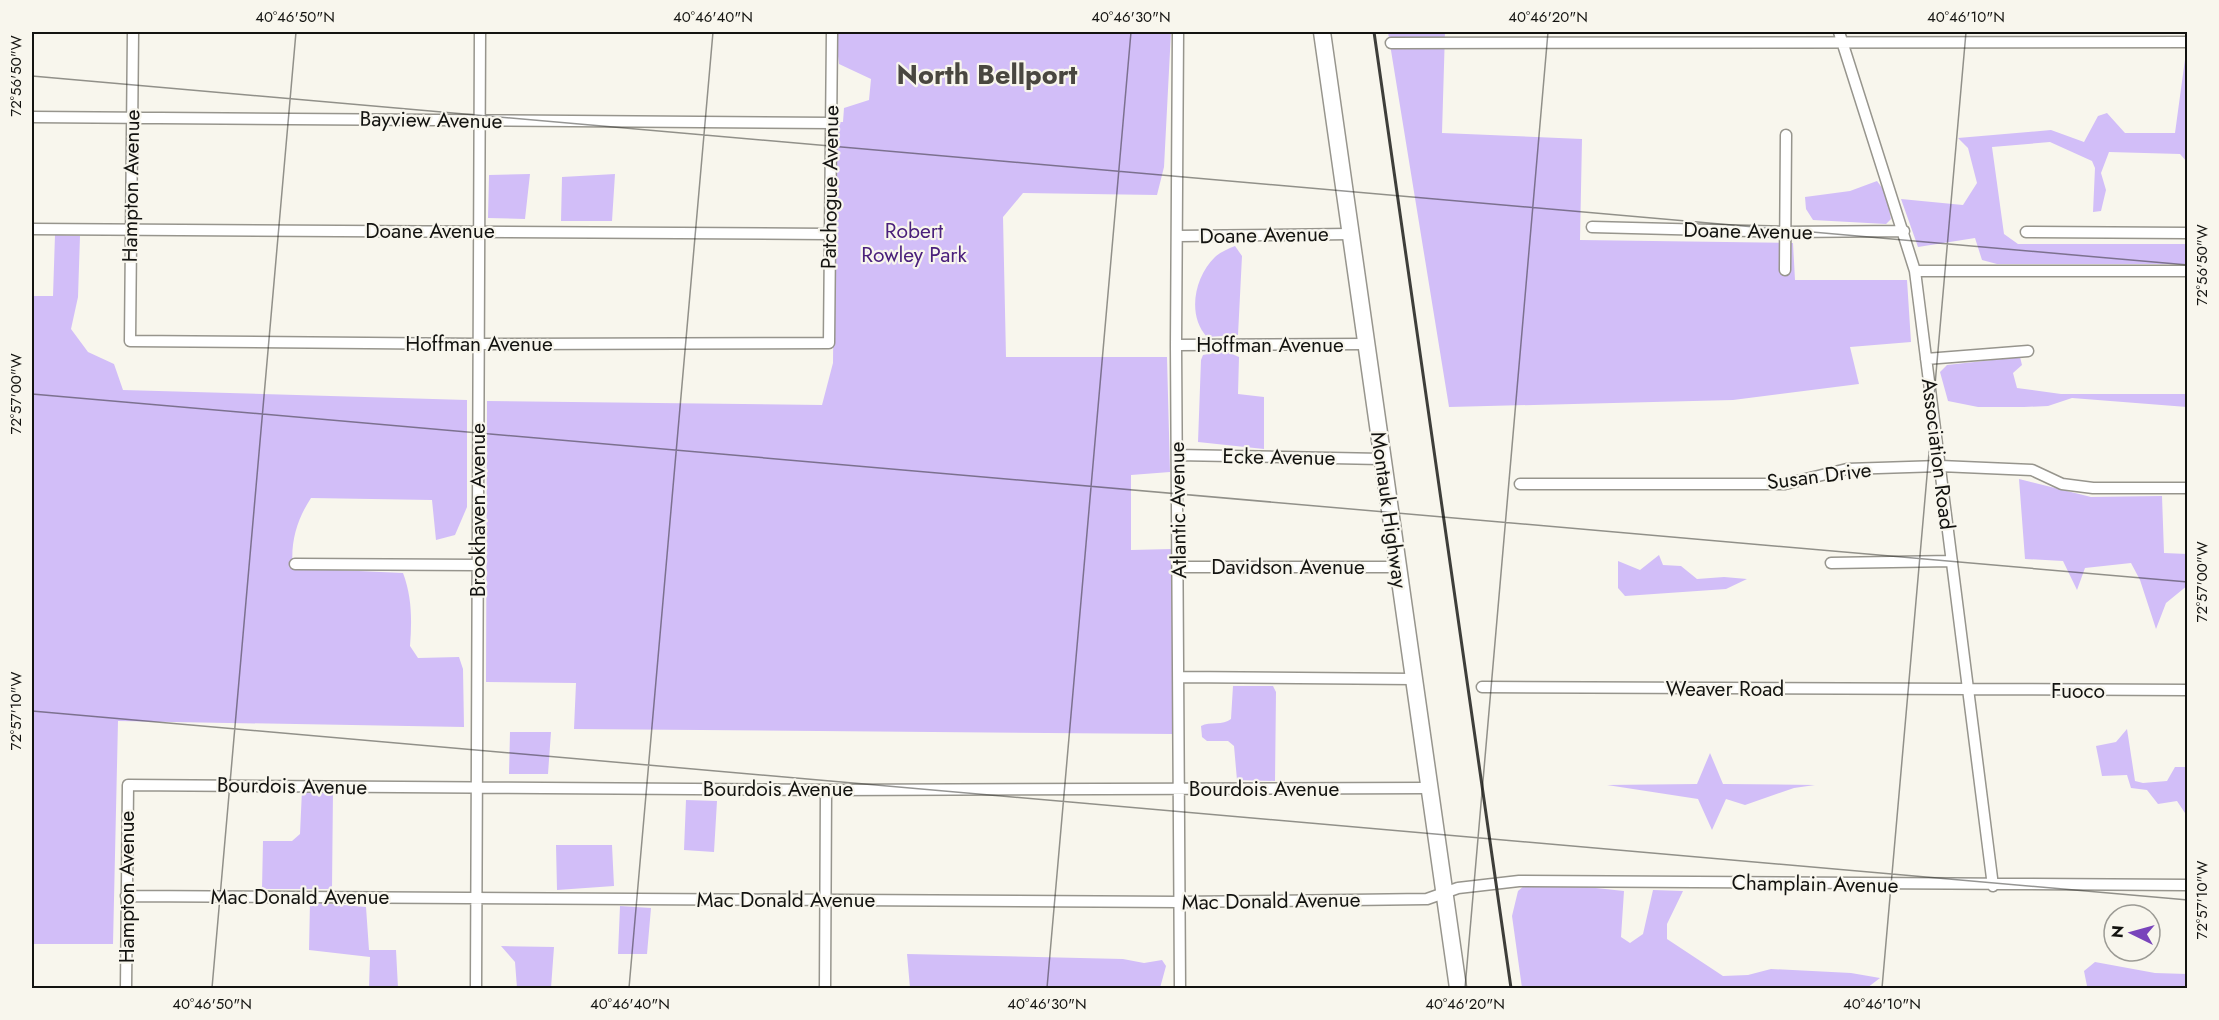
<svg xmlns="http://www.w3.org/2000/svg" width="2219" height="1020" viewBox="0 0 2219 1020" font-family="Jost,sans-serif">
<rect width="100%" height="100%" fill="#f8f6ed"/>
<!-- green -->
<path fill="#d2bef8" d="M835,32H1171L1164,167L1157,195L1023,193L1003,217L1006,357H1167L1170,472L1131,475V550L1172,549V734L574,729L576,683L486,682L487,401L822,405L833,363L835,122H843L844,108L869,100L871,79L839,64Z
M1388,32H1445L1442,133L1582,139L1580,240L1793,243L1795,280H1907L1911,342L1850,347L1859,384L1733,400L1449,407Z
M2186,52L2187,162L2180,154L2109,152L2101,173L2106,190L2101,211L2093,212L2095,168L2092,161L2050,142L1992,147L2004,234L2018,244H2187V264H1997L1982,260L1975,238L1918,247L1901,199L1963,205L1977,183L1968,148L1958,138L2051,130L2084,142L2098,116L2107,113L2125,133H2175Z
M530,174L525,219L488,218L489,175Z
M615,174L612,221H561L562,177Z
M1877,181L1886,193L1891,219L1886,224L1813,220L1806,209L1805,197L1850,191Z
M55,235L80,236L78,297L71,329L88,352L114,364L123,390L467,400V507L455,535L436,540L432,500L311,498C297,519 290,543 293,568L403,573C412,597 412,620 410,646L418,658L459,657L463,669L464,727L118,721L113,944H32V296H53Z
M1235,246L1242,256L1238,335L1207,337C1187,316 1194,277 1215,257C1220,252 1228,249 1235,246Z
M1225,351L1239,357L1238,394L1264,397V449L1198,442L1201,360L1203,355Z
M2020,357L2022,365L2013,373L2017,388L2061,394H2187V407L2072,398L2048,406L2024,407H1978L1948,401L1940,372L1947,365Z
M2019,479L2091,497L2162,496L2164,553L2187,554L2188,585L2166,603L2156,629L2140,580L2131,563L2085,568L2077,590L2063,561L2025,559Z
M1659,555L1663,565L1681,566L1697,579L1724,577L1747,579L1726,589L1625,596L1618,588V561L1640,570Z
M1233,686H1273L1276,692L1275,781L1237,780L1234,746L1228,741H1207L1202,737L1201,726C1210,721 1223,726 1231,719Z
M2127,729L2135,781L2143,783L2167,781L2175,767H2187V816L2177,801L2158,804L2147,790L2131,788L2127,775L2102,776L2096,746L2116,742Z
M510,732H551L548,774H509Z
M1710,753L1723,784L1815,785L1794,788L1745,805L1726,799L1712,830L1698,799L1607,785L1697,784Z
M302,790H333L332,889H262L263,841H292L300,834Z
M686,800L717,801L714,852L684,850Z
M556,845H612L614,886L557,890Z
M1530,881L1624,891L1621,937L1630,943L1643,934L1653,890L1683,891L1667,924V939L1723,976L1748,975L1771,969L1851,973L1880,978L1867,988H1522L1512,916L1518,891Z
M310,902L366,907L369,950H396L398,988H369L370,957L309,950Z
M620,906L651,908L647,954H618Z
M501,946L554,947L551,988H517L515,962Z
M907,954L1123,959L1144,963L1162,960L1166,966L1160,988H910Z
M2095,962L2155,973L2187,974V988L2087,986L2084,971Z"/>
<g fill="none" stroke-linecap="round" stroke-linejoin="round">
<!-- minor casing -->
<g stroke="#97958d" stroke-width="13">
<path id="minor" d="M133,32L130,341L479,344L829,343L832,32
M1178,32L1176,345L1180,988
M1839,32L1915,271L1993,886
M1391,43L2188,42
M32,117L831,123
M1592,227L1785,232L1904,231
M32,229L829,234
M2026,232L2188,233
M1178,236L1350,234
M1785,270L1786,135
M1915,271H2188
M1176,345L1365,344
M1926,359L2028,351
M1177,455L1381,459
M1520,484H1785L1847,469L1940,466L2032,470L2062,484L2093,488H2188
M1831,563L1952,561
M295,564L478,565
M1178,567H1397
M1179,677L1413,679
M1482,687L2188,690
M126,896L1179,902L1427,899L1458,888L1519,881L2188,885
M126,988L128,785L826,790L1429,788
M476,988L480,32
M825,988L826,790"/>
</g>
<!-- primary casing -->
<g stroke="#97958d" stroke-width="19">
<path id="primary" d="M1322,32L1458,988"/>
</g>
<!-- minor -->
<use href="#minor" stroke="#fff" stroke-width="10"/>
<!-- primary -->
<use href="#primary" stroke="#fff" stroke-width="16"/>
<!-- rail -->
<path stroke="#3e3e3a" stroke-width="3" d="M1374,32L1511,988"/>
</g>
<!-- ticks -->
<path fill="none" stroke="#131310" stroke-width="1.5" stroke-opacity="0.45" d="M32,76L2188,265M32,394L2188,582M32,711L2188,900M212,988L296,32M629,988L713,32M1047,988L1131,32M1465,988L1548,32M1882,988L1966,32"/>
<g text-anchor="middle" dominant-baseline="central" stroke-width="4.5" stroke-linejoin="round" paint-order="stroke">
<!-- street labels -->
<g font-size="21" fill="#131310" stroke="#f8f6ed">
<text transform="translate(431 120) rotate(1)">Bayview Avenue</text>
<text transform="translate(131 186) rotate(-89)">Hampton Avenue</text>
<text transform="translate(830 187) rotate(-89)">Patchogue Avenue</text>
<text x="430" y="231">Doane Avenue</text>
<text transform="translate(1748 231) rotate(1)">Doane Avenue</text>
<text transform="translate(1264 235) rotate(-1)">Doane Avenue</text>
<text x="479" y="344">Hoffman Avenue</text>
<text x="1270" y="345">Hoffman Avenue</text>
<text transform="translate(1938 454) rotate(83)">Association Road</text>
<text transform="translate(1279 457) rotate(1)">Ecke Avenue</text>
<text transform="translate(1819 476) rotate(-7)">Susan Drive</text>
<text transform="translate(478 510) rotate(-90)">Brookhaven Avenue</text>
<text transform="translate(1178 510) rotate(-91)">Atlantic Avenue</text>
<text transform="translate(1389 510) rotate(82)">Montauk Highway</text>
<text x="1288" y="567">Davidson Avenue</text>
<text x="1725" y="689">Weaver Road</text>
<text x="2078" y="691">Fuoco</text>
<text transform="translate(292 786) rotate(1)">Bourdois Avenue</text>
<text x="778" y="789">Bourdois Avenue</text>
<text x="1264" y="789">Bourdois Avenue</text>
<text transform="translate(1815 884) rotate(1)">Champlain Avenue</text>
<text transform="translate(127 887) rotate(-90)">Hampton Avenue</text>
<text x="300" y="897">Mac Donald Avenue</text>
<text x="786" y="900">Mac Donald Avenue</text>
<text transform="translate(1271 901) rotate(-1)">Mac Donald Avenue</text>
</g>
<!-- park labels -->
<g font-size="21" fill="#4a207b" stroke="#f8f6ed">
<text x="914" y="231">Robert<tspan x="914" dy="24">Rowley Park</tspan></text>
</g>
<!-- district labels -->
<g font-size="27" font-weight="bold" fill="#494740" stroke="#f8f6ed">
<text x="987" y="74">North Bellport</text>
</g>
</g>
<!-- border -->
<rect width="2219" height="1020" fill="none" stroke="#f8f6ed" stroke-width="66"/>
<!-- north arrow -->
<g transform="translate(2132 933) rotate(275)"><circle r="28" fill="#f8f6ed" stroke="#9c9b95" stroke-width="1.5"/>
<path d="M0-4.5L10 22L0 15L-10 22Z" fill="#7944bb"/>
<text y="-9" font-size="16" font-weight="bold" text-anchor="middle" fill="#131310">N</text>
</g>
<rect x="33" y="33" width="2153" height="954" fill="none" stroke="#131310" stroke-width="2"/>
<g font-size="15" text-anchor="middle" fill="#131310">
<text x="295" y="22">40°46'50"N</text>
<text x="713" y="22">40°46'40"N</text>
<text x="1131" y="22">40°46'30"N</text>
<text x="1548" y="22">40°46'20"N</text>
<text x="1966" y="22">40°46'10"N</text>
<text transform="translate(16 76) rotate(-90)" y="5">72°56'50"W</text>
<text transform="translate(2202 265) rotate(-90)" y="5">72°56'50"W</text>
<text transform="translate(16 394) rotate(-90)" y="5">72°57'00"W</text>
<text transform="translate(2202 582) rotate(-90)" y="5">72°57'00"W</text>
<text transform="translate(16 711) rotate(-90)" y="5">72°57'10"W</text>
<text transform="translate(2202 900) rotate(-90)" y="5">72°57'10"W</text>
<text x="212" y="1009">40°46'50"N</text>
<text x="630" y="1009">40°46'40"N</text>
<text x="1047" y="1009">40°46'30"N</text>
<text x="1465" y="1009">40°46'20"N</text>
<text x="1882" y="1009">40°46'10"N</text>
</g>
</svg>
